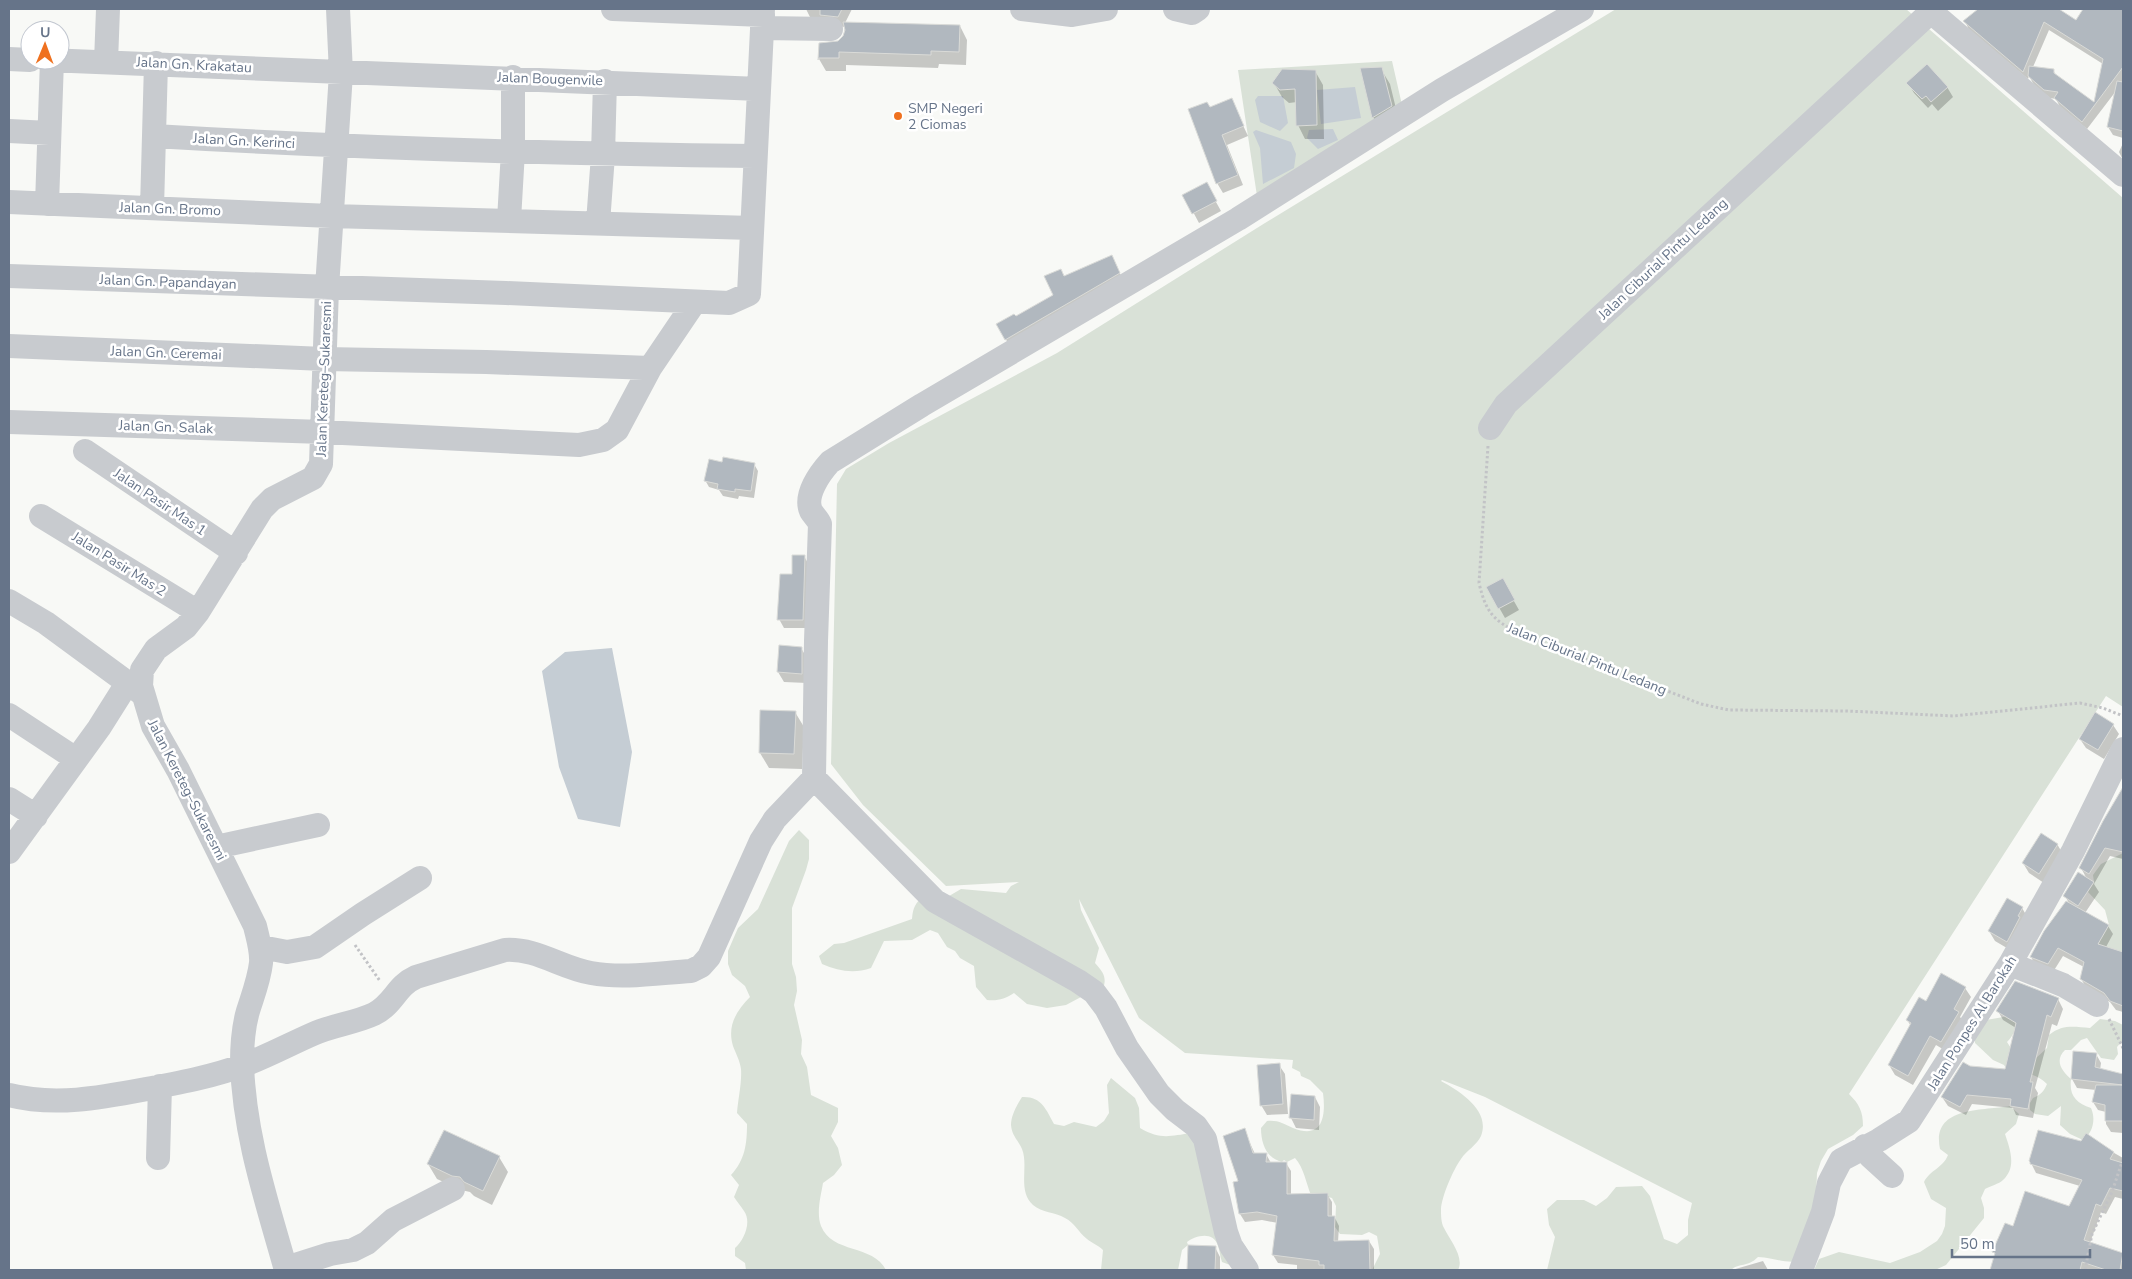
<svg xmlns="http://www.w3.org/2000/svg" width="2132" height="1279" viewBox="0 0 2132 1279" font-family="'Nunito Sans',sans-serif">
<rect width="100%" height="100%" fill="#f8f9f6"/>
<!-- green -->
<path fill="#d9e1d7" d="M1616,9H1906L2123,198V707L2106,696L1849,1094C1859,1104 1863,1111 1863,1126L1853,1135L1828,1149L1821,1161L1817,1173L1816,1199L1802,1261C1784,1264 1776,1258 1758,1257C1747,1268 1740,1262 1731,1270H1547L1555,1237L1549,1225L1547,1209L1557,1200H1584L1596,1206L1607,1198L1616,1187L1642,1186L1650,1196L1664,1239L1677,1244L1688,1235V1220L1692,1203L1485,1097L1442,1080L1441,1081C1459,1091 1491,1110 1481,1136C1477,1145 1466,1151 1461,1159C1453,1170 1442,1196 1441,1209C1441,1215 1441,1223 1444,1228C1449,1239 1465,1257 1458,1270H1372L1380,1254L1377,1236L1369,1232L1362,1235L1340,1234L1335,1227L1336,1206L1332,1198L1314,1193L1311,1195C1306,1183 1304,1168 1295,1158L1287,1162L1284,1160L1282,1162C1266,1158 1261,1143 1261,1128L1267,1121C1279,1120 1283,1124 1293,1128C1323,1140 1326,1116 1323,1093L1310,1080L1301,1076L1300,1072L1292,1068L1293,1060L1185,1053L1139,1018L1079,899L1081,910L1099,948L1095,963C1108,977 1106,981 1100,997H1081L1066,1005L1047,1008L1027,1004L1014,993C1005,999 998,1001 987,1000L976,987L974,966L960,958L955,951L947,947L938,933L930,930L912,940L884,941L871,968C854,974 838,971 822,964L819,956L834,944L844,943L912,919C913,908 915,902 925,896L944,899L961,889L1006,893L1011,886L1019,882L946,886L863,805L831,764L837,484L846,469L889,443L1057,353L1265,223Z
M1392,61L1402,105L1257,196L1238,70Z
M799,830L809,840V859L806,870L792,908V964L796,977L797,991L794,1005L802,1040L801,1054L807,1067L811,1095L838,1108V1122L831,1136L838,1148L842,1165L834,1175L823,1183C821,1195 816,1213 821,1226C832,1254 873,1244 886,1270H746L745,1263L735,1256V1248C744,1240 752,1222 744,1211C741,1206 737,1202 734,1197L739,1185L731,1175C745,1160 747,1144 747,1124L737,1113C738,1099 742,1083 741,1069C740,1061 736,1054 733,1046C727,1026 736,1011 750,997L745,986L732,975L728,964V951L738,928L758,909L789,841Z
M2123,853V967H2112L2097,949L2101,937L2109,925L2105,910L2088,892L2094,882L2093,875L2101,864Z
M2015,1015C2017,1025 2015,1034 2007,1042L2014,1053L2035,1059L2047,1048L2049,1035C2063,1024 2074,1027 2090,1028L2100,1019L2115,1021L2123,1025V1040L2117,1047L2118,1054L2114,1060L2101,1058L2087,1038L2081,1040L2071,1050H2065C2054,1061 2062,1071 2071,1079C2069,1096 2076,1103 2091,1108C2096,1119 2093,1133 2083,1140L2070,1134L2060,1125L2061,1106L2048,1116L2035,1114L2030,1110V1103L2033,1098C2041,1095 2044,1091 2047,1084C2035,1072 2022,1073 2007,1070L2004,1065L1993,1060L1975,1043V1037L1986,1020Z
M1111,1078L1135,1098L1139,1108L1140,1128C1161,1140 1169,1136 1192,1133L1233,1232L1246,1247V1258L1230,1265L1222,1262C1220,1257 1220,1251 1218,1246C1214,1231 1196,1235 1187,1242L1188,1245L1182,1250L1178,1270H1101L1103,1250C1098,1245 1092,1243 1087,1239C1078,1232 1075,1223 1065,1218C1055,1212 1042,1213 1033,1205C1017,1191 1029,1166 1022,1149C1018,1140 1012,1136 1011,1125C1011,1115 1017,1105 1022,1097C1041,1096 1046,1109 1054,1124L1064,1126L1074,1122L1096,1127L1104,1121L1109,1113L1107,1085Z
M2010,1106L2019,1114L2016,1124L2005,1134C2010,1149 2017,1167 2003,1180C1999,1184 1990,1186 1985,1189L1981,1198L1984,1208V1218L1946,1265L1935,1270H1814L1819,1259L1839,1252L1890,1263L1920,1252L1937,1241L1942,1234L1945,1226L1946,1208L1931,1199L1924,1182C1930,1170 1943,1168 1948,1155L1940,1149C1931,1106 1982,1111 2010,1106Z"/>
<!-- water -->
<path fill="#c5cdd4" d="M1355,87L1361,118L1321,124L1317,90Z
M1258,96H1283L1288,123L1280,131L1260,122L1255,100Z
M1333,129L1338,140L1318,149L1307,138L1309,130Z
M1256,130L1291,142L1296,154L1294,168L1263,184L1260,148L1253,132Z
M612,648L632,752L620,827L578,819L559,767L542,671L565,652Z"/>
<!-- shadow -->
<path fill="#0003" fill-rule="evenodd" d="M806,9H852L845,23L960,26L967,40L966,65L939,64L938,68L846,65V71H826L819,59L820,44L839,42L844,36L845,27L822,24L811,19Z
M1980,9H2001L2022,17L2026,9H2057L2077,21L2085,9H2112L2123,18V138L2113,135L2108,127L2116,91L2087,129L2060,107L2056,99L2050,98L2034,85L2029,76L2028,79L1969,30L1965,21ZM2049,30L2103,64L2094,105L2057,77L2053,70L2033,67Z
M1381,69L1390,84L1399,121L1382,132L1373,117L1361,70Z
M1315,71L1323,85L1324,139H1305L1298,125L1297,102L1289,103L1282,97L1274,83Z
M1908,83L1947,87L1953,97L1938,111L1932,104L1928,108L1914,93Z
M1231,100L1248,136L1227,145L1243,185L1223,193L1217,183L1210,108Z
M2123,143V160L2119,152Z
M1206,184L1221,211L1199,223L1184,195Z
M1117,266L1124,283L1011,349L998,324L1015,318L1055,296L1064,278Z
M723,463L754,464L758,471L754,498L739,496L738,499L723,496L719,490L709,487L705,480Z
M804,556L809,565L807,628H784L779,619Z
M1502,580L1519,610L1505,618L1488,588Z
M801,648L807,658V683L784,682L778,672Z
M761,711L795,712L804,727L802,769L769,768L760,753Z
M2113,725L2119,734L2104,759L2086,748L2080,739Z
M2123,789V859L2110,856L2094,884L2099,892L2085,913L2108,926L2113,934L2106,947L2123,953V1012L2116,1010L2110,1002L2086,987L2081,979L2084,967L2063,956L2053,972L2036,966L2031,957L2070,905L2065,896L2087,879L2081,868Z
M2057,844L2063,854L2044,883L2029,873L2023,863Z
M2022,908L2028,918L2012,951L1995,941L1989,931Z
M1965,988L1971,997L1960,1017L1964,1022L1946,1051L1936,1045L1913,1085L1895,1075L1889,1065L1911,1026L1907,1020L1926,1003Z
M2058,999L2063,1009L2057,1026L2052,1024L2035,1088L2038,1093L2033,1118L2016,1115L2013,1108L1972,1104L1966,1115L1948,1106L1942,1097L1970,1067L2006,1070L2016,1028L2003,1020L1998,1011Z
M2096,1054L2101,1063L2100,1070L2123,1076V1133L2111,1132L2106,1124V1112L2098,1110L2093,1102L2096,1090L2077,1088L2072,1079Z
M1279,1065L1285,1074L1288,1114L1267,1115L1261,1105Z
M1315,1097L1320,1107L1319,1130L1296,1128L1291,1118Z
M1244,1130L1255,1154H1266L1271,1163H1286L1291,1171V1195L1327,1194L1332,1202V1218H1335L1339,1226L1338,1242L1369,1241L1374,1249V1270H1297V1265L1278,1263L1273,1255L1278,1223L1262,1220L1245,1222L1240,1214L1235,1183L1240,1182Z
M2102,1146L2123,1158V1199L2115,1197L2106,1214L2101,1212L2090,1243L2123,1254V1270H1992L1996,1256L1994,1252L2014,1228L2070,1208L2080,1186L2036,1173L2030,1161Z
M499,1157L508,1172L492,1205L474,1196L470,1192L461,1190L437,1179L428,1164Z
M1189,1246L1215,1247L1220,1257V1270H1189Z
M1763,1261L1768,1270H1732Z"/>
<!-- building -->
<path fill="#b1b8bf" stroke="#dadbd8" d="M820,9H842L838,17L820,15Z
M1978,9H2059L2076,20L2083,9H2123V67L2082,122L2054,98L2058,92L2044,90L2028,76L2029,66L2054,69V73L2094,102L2103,59L2044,22L2023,72L1963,21Z
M843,22L960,25L959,52L931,51V55L839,52V58H819L818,60L819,43L838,41L843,36L845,30Z
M1927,64L1948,87L1931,102L1926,96L1922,99L1906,83Z
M1382,67L1392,106L1372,118L1360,68Z
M1282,69L1316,70L1317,125L1296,126L1295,89L1280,90L1272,83Z
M2117,81L2123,82V131L2107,127Z
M1232,98L1244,126L1222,135L1238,175L1216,184L1188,109L1207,102L1210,107Z
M1207,182L1217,201L1192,214L1182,195Z
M1112,255L1120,273L1005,340L996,324L1014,314L1016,316L1053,295L1044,276L1061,269L1064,276Z
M723,457L755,463L751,491L735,489V492L717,489L718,484L704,481L709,459L722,462Z
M792,555H805L803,620H777L780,574H792Z
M1503,578L1515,600L1498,609L1486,587Z
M779,645L802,647V674L777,672Z
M760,710L796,711L794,754L759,753Z
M2095,712L2114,724L2098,750L2079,739Z
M2123,787V852L2105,848L2089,874L2079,868L2103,821Z
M2041,833L2058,844L2039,874L2022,863Z
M2078,872L2094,882L2078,906L2063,896Z
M2007,898L2023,907L2018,916L2020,917L2007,942L1988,931Z
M2066,901L2109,925L2098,944L2123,952V1006L2110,1001L2104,993L2080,979L2084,962L2058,948L2048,964L2030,957L2044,931Z
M1941,973L1966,987L1954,1009L1959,1012L1941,1042L1930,1036L1908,1076L1888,1065L1911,1023L1906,1020L1919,997L1926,1001Z
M2015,981L2059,998L2051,1017L2047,1015L2030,1082H2033L2028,1109L2010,1106L2011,1099L1967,1095L1960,1107L1941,1097L1963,1062L1970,1066L2005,1069L2016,1023L1996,1011Z
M2073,1051L2097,1053L2095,1067L2123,1074V1085L2071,1079Z
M1280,1063L1283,1104L1260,1106L1257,1065Z
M2096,1085H2123V1121H2105V1105L2092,1102Z
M1291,1094L1315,1096L1314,1120L1289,1118Z
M1245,1128L1253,1153H1267L1266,1162H1287V1194L1328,1193V1216H1335L1334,1241L1369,1240L1370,1270H1324V1265H1319V1261L1272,1255L1277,1216L1257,1212L1239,1214L1233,1182L1238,1181L1223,1136Z
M444,1130L500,1156L483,1191L464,1182L460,1177L452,1176L427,1164Z
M2038,1130L2081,1141L2086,1133L2114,1152L2110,1159L2123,1163V1191L2110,1188L2101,1206L2096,1204L2084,1240L2123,1253L2120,1270H2106L2082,1262L2080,1270H1990L1995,1253L1992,1252L2005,1223L2013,1226L2025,1191L2069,1206L2082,1180L2030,1164V1162L2029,1161Z
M1188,1245L1216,1246L1215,1270H1187Z"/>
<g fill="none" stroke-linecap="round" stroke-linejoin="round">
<!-- path -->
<path stroke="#c2c3c6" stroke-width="3" stroke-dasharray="2.5 2.5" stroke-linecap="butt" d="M1488,446L1479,583C1486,612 1492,619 1518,633L1701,704L1729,710L1847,711L1954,716L2080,703L2103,708L2123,716
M355,945L380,981
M2109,1019L2123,1048
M2085,1270L2092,1234L2112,1192L2123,1159"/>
<!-- minor -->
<path stroke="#c8cbcf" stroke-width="24" d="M613,9L763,15
M1022,9L1072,15L1106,9
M1175,9L1192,13L1198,9
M1930,11L2123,175
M762,28L831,29
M9,59L30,60
M47,60L759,89
M106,62L108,9
M9,131L49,133
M154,136C354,148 555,154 755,156
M9,202L331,216L752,228
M47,204L52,60
M152,208L156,63
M509,220L513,151V77
M598,223L603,155L605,81
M9,276L506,293L729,303L749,294L763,9
M9,346L324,359L486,362L650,368
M9,422L323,432L579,445L603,440L617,430L650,368L694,303
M1490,428L1506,404L1934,9
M85,451L236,553
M41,516L198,612
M9,601L46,623L140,692
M9,715L76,759
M9,799L36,816
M216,847L318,825
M9,852L99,728L128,682
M261,947L287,952L315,947L363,914L420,878
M2010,964L2063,985L2097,1005
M9,1095C57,1107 104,1097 152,1088C183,1082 214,1076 244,1065C268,1056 290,1044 313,1034C333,1025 355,1023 374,1014C394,1004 396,986 416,977L505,950C537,948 561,968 591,973C623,979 659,973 691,971L701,966L709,957L761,841L775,819L814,778
M1865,1146L1870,1156L1892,1176
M158,1158L160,1086
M286,1268L330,1254L353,1250L367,1243L393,1220L453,1189
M286,1270C267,1202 244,1135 242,1063C242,1046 243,1028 248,1011C253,995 259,980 261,963C262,951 258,939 255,926L178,770L153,726L141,686L142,670L156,649L186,627L198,612L262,509L272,499L313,478L321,464L327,288L341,73L338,9
M1247,1270L1231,1246L1226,1232L1205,1139L1196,1126L1175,1110L1159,1094L1127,1048L1106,1008L1094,992L1078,981L935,901L814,778L816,641L820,524C818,519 814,516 811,511C804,495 820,473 830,462L922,405L1238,219L1442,90L1582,9
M1801,1270L1823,1212L1829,1183L1841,1160L1879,1140L1909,1121L2010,964L2073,851L2123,749"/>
</g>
<!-- markers -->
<circle fill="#ef711f" stroke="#fff" stroke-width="2" cx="898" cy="116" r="5"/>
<g text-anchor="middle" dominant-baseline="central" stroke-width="5" stroke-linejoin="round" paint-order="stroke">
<!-- street labels -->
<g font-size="14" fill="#667489" stroke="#fff">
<text transform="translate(194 65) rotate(3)">Jalan Gn. Krakatau</text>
<text transform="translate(550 79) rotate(2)">Jalan Bougenvile</text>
<text transform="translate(244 141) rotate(3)">Jalan Gn. Kerinci</text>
<text transform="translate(170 209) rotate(2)">Jalan Gn. Bromo</text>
<text transform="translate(1663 259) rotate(-43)">Jalan Ciburial Pintu Ledang</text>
<text transform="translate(168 282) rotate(2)">Jalan Gn. Papandayan</text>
<text transform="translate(166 353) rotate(2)">Jalan Gn. Ceremai</text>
<text transform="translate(324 379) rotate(-88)">Jalan Kereteg–Sukaresmi</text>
<text transform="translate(166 427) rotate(2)">Jalan Gn. Salak</text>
<text transform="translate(160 502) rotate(34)">Jalan Pasir Mas 1</text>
<text transform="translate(119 564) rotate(32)">Jalan Pasir Mas 2</text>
<text transform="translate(1587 659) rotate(22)">Jalan Ciburial Pintu Ledang</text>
<text transform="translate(187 790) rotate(63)">Jalan Kereteg–Sukaresmi</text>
<text transform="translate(1972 1023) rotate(-58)">Jalan Ponpes Al Barokah</text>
</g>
<!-- poi labels -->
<g font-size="14" fill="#667489" stroke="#fff" text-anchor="start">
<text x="908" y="108">SMP Negeri<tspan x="908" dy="16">2 Ciomas</tspan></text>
</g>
</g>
<!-- border -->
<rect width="2132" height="1279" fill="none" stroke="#667489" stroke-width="20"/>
<!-- north arrow -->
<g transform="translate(45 45) rotate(1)"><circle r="24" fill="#ffffff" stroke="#c2c7d0"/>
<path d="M0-4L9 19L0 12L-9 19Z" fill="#ef711f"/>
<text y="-8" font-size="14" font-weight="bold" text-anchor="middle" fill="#667489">U</text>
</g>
<!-- scale -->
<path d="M1952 1249v8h138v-8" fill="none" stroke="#667489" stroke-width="2.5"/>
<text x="1960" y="1249" font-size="15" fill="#667489" stroke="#ffffff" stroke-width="4" paint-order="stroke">50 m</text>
</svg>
